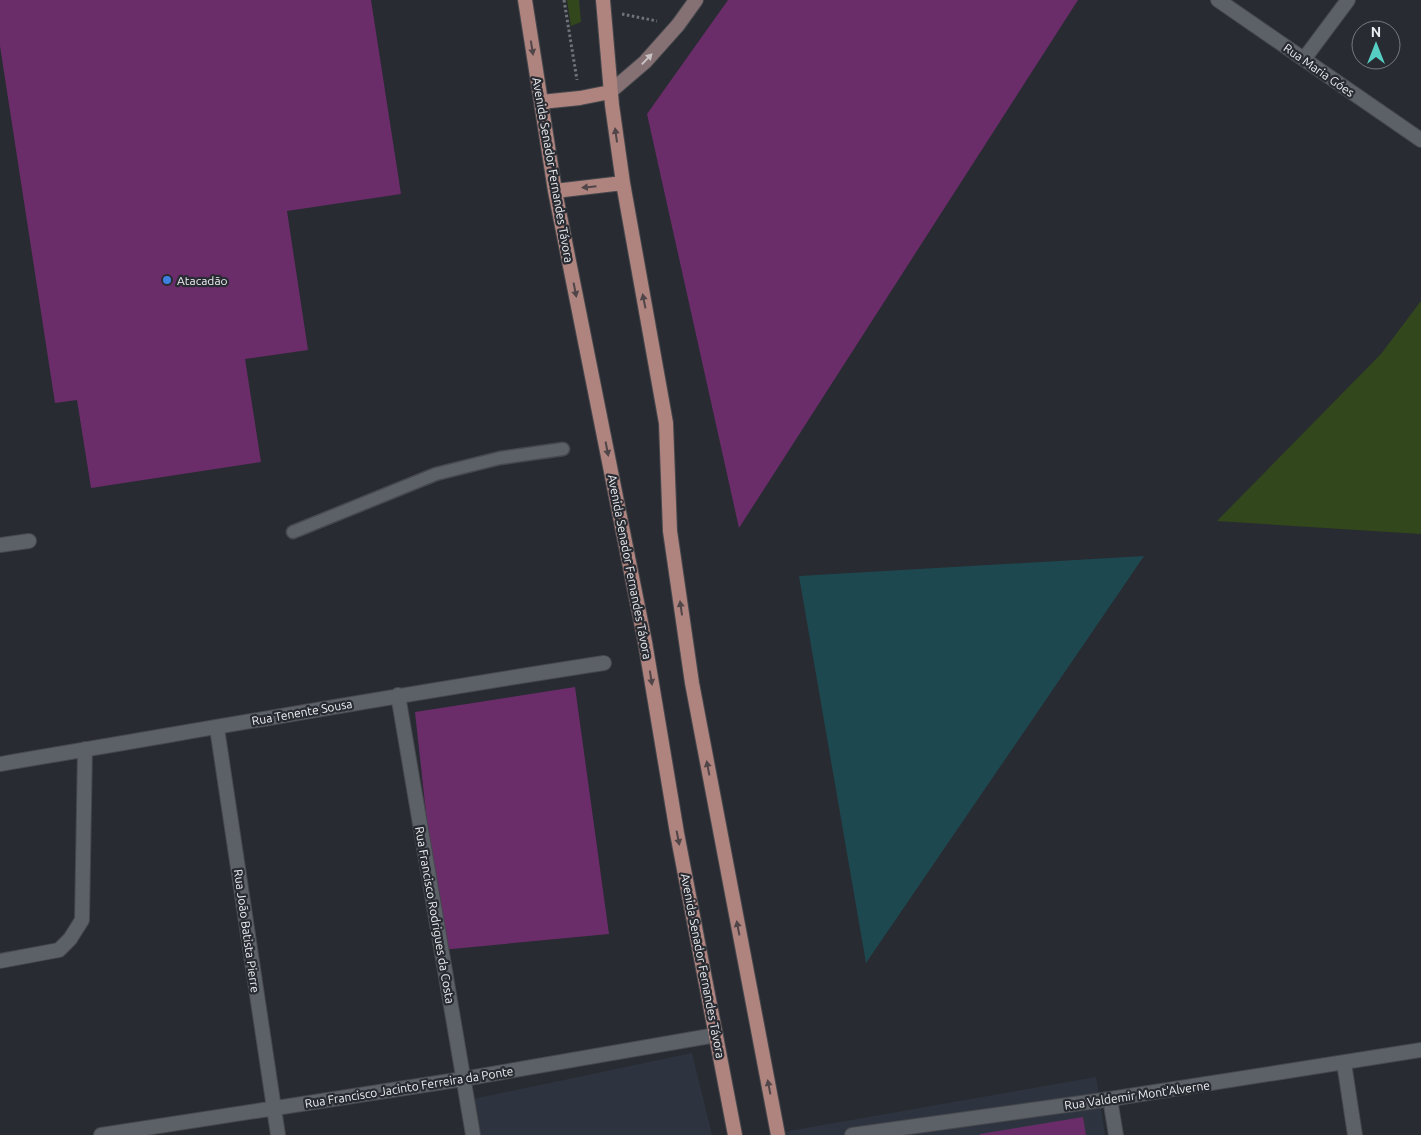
<svg xmlns="http://www.w3.org/2000/svg" width="1421" height="1135" viewBox="0 0 1421 1135" font-family="Ubuntu,sans-serif">
<rect width="100%" height="100%" fill="#282b31"/>
<!-- built -->
<path fill="#2e343f" d="M692,1053L712,1135H479L473,1099Z
M1096,1077L1105,1135H766Z"/>
<!-- green -->
<path fill="#32481c" d="M567,0H579L581,22L571,26Z
M1421,301V534L1217,521L1381,354Z"/>
<!-- water -->
<path fill="#1e4850" d="M1144,556L866,963L799,576Z"/>
<!-- building -->
<path fill="#6a2d6a" d="M0,0H371L401,194L287,211L308,350L245,359L261,462L91,488L77,400L55,403L0,46Z
M728,0H1078L739,528L647,114Z
M575,687L609,934L441,950L415,712Z
M1083,1117L1086,1135H980V1134Z"/>
<g fill="none" stroke-linecap="round" stroke-linejoin="round">
<!-- service casing -->
<g stroke="#46484d" stroke-width="15">
<path id="service" d="M293,532L436,474L500,458L563,449"/>
</g>
<!-- minor casing -->
<g stroke="#46484d" stroke-width="16">
<path id="minor" d="M1218,0L1421,140
M1304,59L1348,0
M0,545L29,541
M398,695L473,1135
M217,728L278,1135
M0,764C201,730 402,694 604,663
M0,961L59,950L70,939L82,920L85,749
M1344,1063L1355,1135
M1110,1099L1116,1135
M101,1135L463,1079L716,1035
M852,1135L1110,1099L1421,1050"/>
</g>
<!-- secondary casing -->
<g stroke="#46484d" stroke-width="16">
<path id="secondary" d="M610,92L645,62L678,25L696,0"/>
</g>
<!-- primary casing -->
<g stroke="#46484d" stroke-width="16">
<path id="primary" d="M525,0L555,191L645,642L677,833L735,1135
M603,0L612,105L623,183L666,423L670,531L692,683L778,1135
M541,102L580,98L610,92
M555,191L623,183"/>
</g>
<!-- path -->
<path stroke="#707378" stroke-width="3" stroke-dasharray="2.5 2.5" stroke-linecap="butt" d="M564,0L577,80
M622,14L657,21"/>
<!-- service -->
<use href="#service" stroke="#5c6067" stroke-width="12"/>
<!-- minor -->
<use href="#minor" stroke="#5c6067" stroke-width="14"/>
<!-- secondary -->
<use href="#secondary" stroke="#857173" stroke-width="14"/>
<!-- primary -->
<use href="#primary" stroke="#af837e" stroke-width="14"/>
</g>
<!-- one-way arrows -->
<defs><path id="oneway-solid" d="M-6-.8H1V-3.2L6.5 0L1 3.2V.8H-6Z" transform="scale(1.25)"/></defs>
<g fill="#504548">
<use href="#oneway-solid" transform="translate(532 48) rotate(81)"/>
<use href="#oneway-solid" transform="translate(616 135) rotate(-98)"/>
<use href="#oneway-solid" transform="translate(589 187) rotate(174)"/>
<use href="#oneway-solid" transform="translate(575 290) rotate(79)"/>
<use href="#oneway-solid" transform="translate(644 301) rotate(-101)"/>
<use href="#oneway-solid" transform="translate(607 449) rotate(79)"/>
<use href="#oneway-solid" transform="translate(681 608) rotate(-98)"/>
<use href="#oneway-solid" transform="translate(651 678) rotate(81)"/>
<use href="#oneway-solid" transform="translate(708 768) rotate(-101)"/>
<use href="#oneway-solid" transform="translate(678 838) rotate(79)"/>
<use href="#oneway-solid" transform="translate(738 928) rotate(-101)"/>
<use href="#oneway-solid" transform="translate(769 1087) rotate(-101)"/>
</g>
<use fill="#c9c3c6" href="#oneway-solid" transform="translate(647 59) rotate(-46)"/>
<!-- markers -->
<circle fill="#3f7fe0" stroke="#282b31" stroke-width="2" cx="167" cy="280" r="5"/>
<g text-anchor="middle" dominant-baseline="central" stroke-width="4.5" stroke-linejoin="round" paint-order="stroke">
<!-- street labels -->
<g font-size="12" fill="#edeff3" stroke="#282b31">
<text transform="translate(1319 70) rotate(35)">Rua Maria Góes</text>
<text transform="translate(553 170) rotate(80)">Avenida Senador Fernandes Távora</text>
<text transform="translate(630 567) rotate(79)">Avenida Senador Fernandes Távora</text>
<text transform="translate(302 712) rotate(-10)">Rua Tenente Sousa</text>
<text transform="translate(435 915) rotate(80)">Rua Francisco Rodrigues da Costa</text>
<text transform="translate(247 931) rotate(82)">Rua João Batista Pierre</text>
<text transform="translate(703 966) rotate(79)">Avenida Senador Fernandes Távora</text>
<text transform="translate(409 1087) rotate(-9)">Rua Francisco Jacinto Ferreira da Ponte</text>
<text transform="translate(1137 1095) rotate(-8)">Rua Valdemir Mont'Alverne</text>
</g>
<!-- poi labels -->
<g font-size="12" fill="#edeff3" stroke="#282b31" text-anchor="start">
<text x="177" y="280">Atacadão</text>
</g>
</g>
<!-- north arrow -->
<g transform="translate(1376 45)"><circle r="24" fill="#282b31" stroke="#77797f"/>
<path d="M0-4L9 19L0 12L-9 19Z" fill="#56cec3"/>
<text y="-8" font-size="14" font-weight="bold" text-anchor="middle" fill="#edeff3">N</text>
</g>
</svg>
